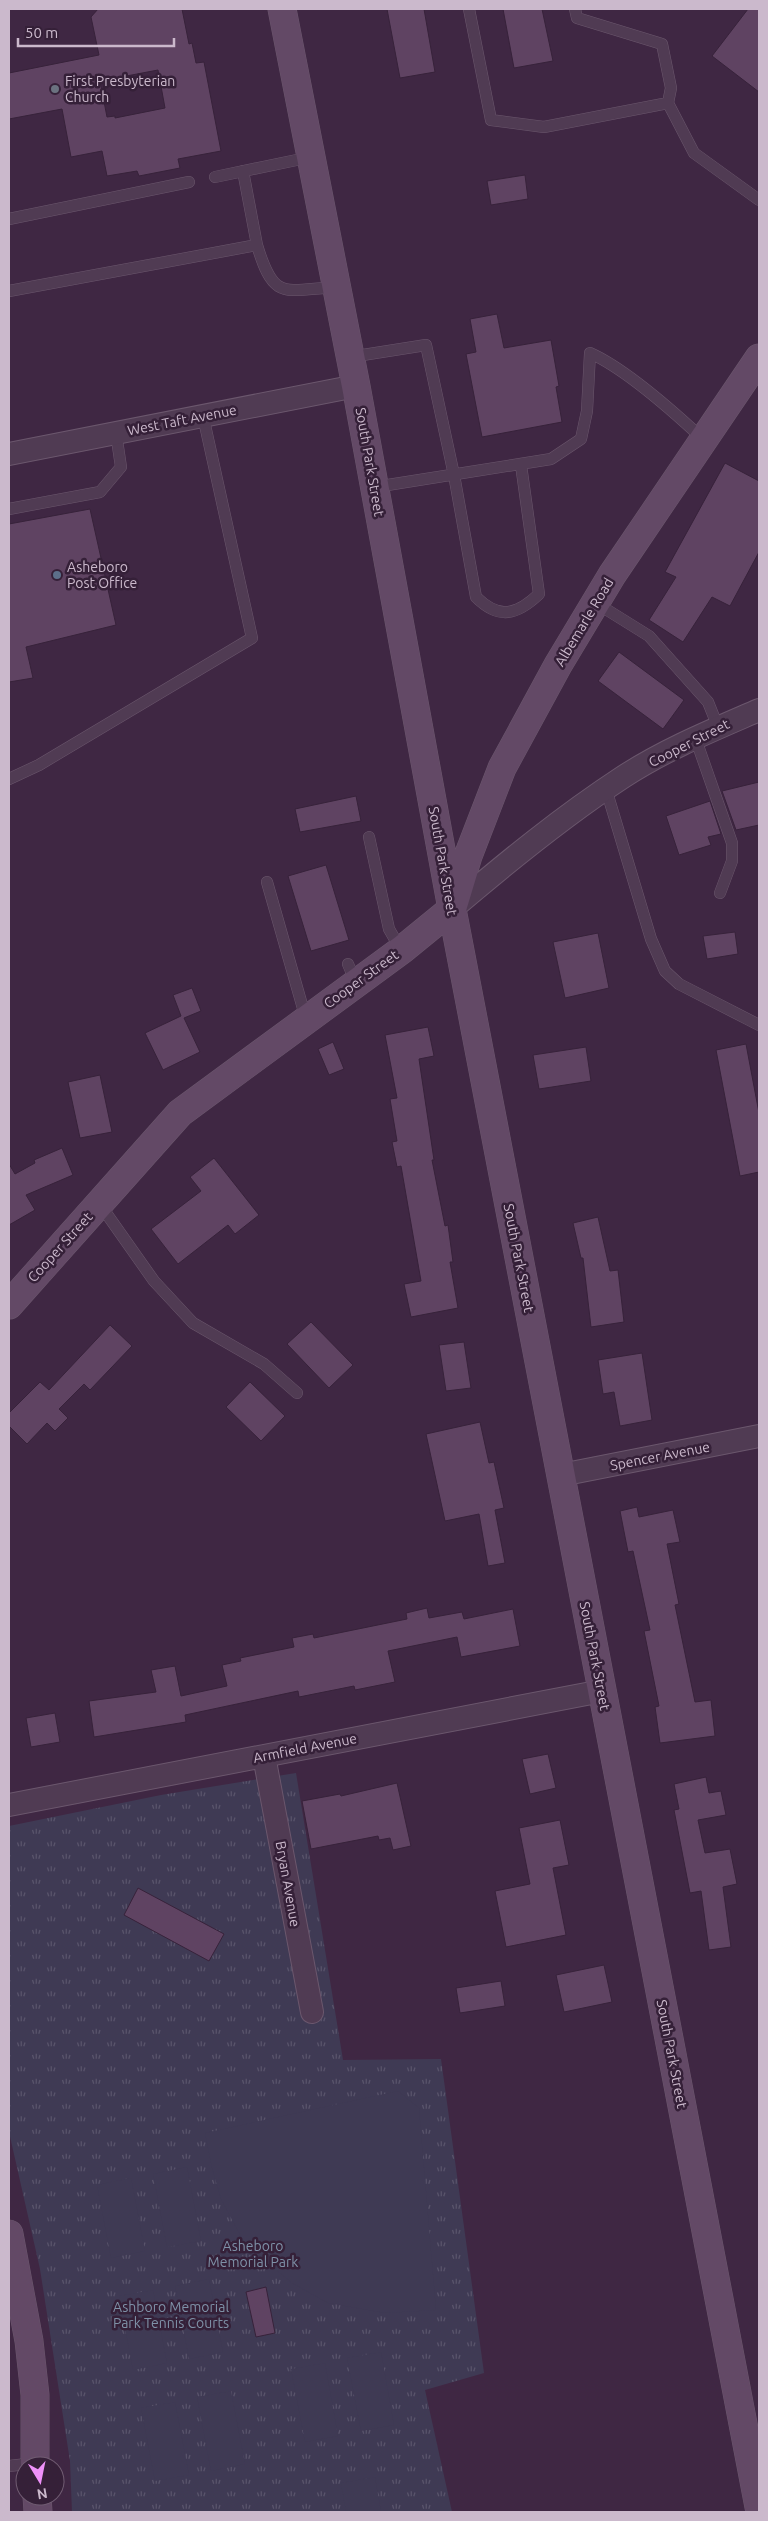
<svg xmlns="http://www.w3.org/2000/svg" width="768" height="2521" viewBox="0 0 768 2521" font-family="Ubuntu,sans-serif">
<defs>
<pattern id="grass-tufts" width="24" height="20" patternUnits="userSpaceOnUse" patternTransform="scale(1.25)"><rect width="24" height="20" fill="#3f3a54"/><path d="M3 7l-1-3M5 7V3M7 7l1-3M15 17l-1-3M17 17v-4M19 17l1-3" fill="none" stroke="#59546b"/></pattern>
</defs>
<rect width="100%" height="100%" fill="#3f2743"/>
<!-- grass -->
<path fill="url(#grass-tufts)" d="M296,1773L343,2060L441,2059L484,2373L425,2390L452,2512H72L70,2461L40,2269L9,2132V1826L161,1795Z"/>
<!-- pitch -->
<path fill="#3f3a54" d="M398,2091L419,2108L436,2310L385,2313L328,2303L292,2283L245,2244L221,2199L212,2168L205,2133Z
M187,2167L201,2241L167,2247L153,2174Z
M131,2178L145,2251L111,2258L97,2185Z
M209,2279L223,2352L189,2359L175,2286Z
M153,2290L167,2363L133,2370L119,2296Z
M381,2352L394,2425L361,2431L347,2358Z
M325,2363L338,2436L305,2442L291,2369Z
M231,2391L245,2464L211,2471L197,2397Z
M175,2402L189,2475L155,2481L141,2408Z
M375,2477L381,2512H346L341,2483Z"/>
<!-- building -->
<path fill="#5f4362" stroke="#37223a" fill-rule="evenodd" d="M98,9H182L189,44L192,43L196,63L204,62L221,151L178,159L180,168L139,176L137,171L107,176L102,151L71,157L62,109L9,119V73L99,55L91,17ZM158,70L165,108L115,118V116L107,117L100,81Z
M387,9H424L435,72L400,78Z
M503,9H542L553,61L514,68Z
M748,9H759V92L712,56Z
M525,175L528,199L491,205L487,181Z
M497,314L504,348L551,340L559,386L556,387L562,422L482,437L466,354L476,352L470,319Z
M725,463L759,481V552L730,606L712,597L683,642L649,620L676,577L665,572Z
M90,509L116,625L26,647L33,678L9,682V524Z
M619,652L684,700L663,729L598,681Z
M759,782V825L736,830L722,791Z
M356,796L361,821L300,832L295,809Z
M710,801L721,834L708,837L711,845L679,855L666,816Z
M326,865L349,940L311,951L288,876Z
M735,932L738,954L707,959L703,936Z
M598,933L609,988L565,998L553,942Z
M192,988L201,1011L184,1018L200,1052L163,1070L145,1033L181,1016L173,995Z
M428,1027L434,1056L419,1059L434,1160H432L445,1226L448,1225L453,1262H450L458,1308L411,1317L404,1284L421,1281L401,1166L397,1167L392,1142L397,1141L390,1099L397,1098L385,1035Z
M333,1042L344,1069L329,1075L318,1049Z
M746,1044L759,1113V1172L740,1176L716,1050Z
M586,1047L591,1081L539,1089L533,1055Z
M100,1075L112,1132L80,1138L68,1082Z
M62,1148L73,1175L26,1195L35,1210L9,1225V1164L15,1174L35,1163L34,1160Z
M214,1158L259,1215L235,1234L228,1225L178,1264L151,1229L201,1191L190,1177Z
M598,1217L610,1271L618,1270L624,1322L591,1327L583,1258H581L573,1223Z
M311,1322L353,1365L329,1388L287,1344Z
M110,1325L132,1346L90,1390L84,1384L59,1409L68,1418L55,1431L47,1423L27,1444L9,1426V1413L40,1382L49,1390Z
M464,1342L471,1388L446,1391L439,1345Z
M642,1353L652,1420L620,1426L614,1392L603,1394L598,1360Z
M250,1382L285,1416L261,1441L226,1407Z
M480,1422L489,1463L494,1462L504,1508L495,1510L505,1563L488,1566L479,1514L445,1521L426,1434Z
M637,1507L639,1517L673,1510L680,1542L667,1544L679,1604L675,1605L695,1702L711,1700L715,1736L660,1743L655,1707L659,1706L644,1631L650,1630L633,1551L628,1552L620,1511Z
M427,1608L429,1618L462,1612L464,1619L513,1609L520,1646L461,1657L457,1637L388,1651L395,1682L355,1690L354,1686L299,1697L298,1691L185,1715L186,1722L94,1737L89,1701L156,1692L151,1670L175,1666L181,1696L227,1686L222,1665L241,1661L240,1658L294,1647L292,1638L313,1634L314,1638L407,1619L406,1613Z
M55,1713L60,1742L31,1747L26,1718Z
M548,1754L556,1788L530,1794L522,1759Z
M706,1777L709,1793L721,1791L726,1815L698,1820L705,1853L730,1849L737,1884L723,1887L731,1947L709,1950L701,1891L690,1893L674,1810L679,1809L674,1784Z
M397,1783L411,1846L393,1850L390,1838L379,1840L378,1836L311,1849L302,1801L340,1794L341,1796Z
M560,1820L569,1865L553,1868L566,1935L506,1947L495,1891L530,1884L519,1828Z
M138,1888L224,1934L209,1961L124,1915Z
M604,1965L612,2002L564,2012L556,1975Z
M501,1981L505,2006L460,2013L456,1988Z
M266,2287L275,2333L256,2337L246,2292Z"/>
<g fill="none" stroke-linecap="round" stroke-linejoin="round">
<!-- lane casing -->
<g stroke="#6b576d" stroke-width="12">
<path id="lane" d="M469,9L491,120L544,127L668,103L671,88L662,44L577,18L575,9
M668,103L694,153L759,200
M243,171L257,245
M215,177L311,157
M9,219L189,182
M9,291L257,245C274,302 284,290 337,287
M350,357L426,345L454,475L476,597C499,620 517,615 539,594L521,465
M375,487L551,459L581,439L587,411L590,353C626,369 674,412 704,440
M9,509L100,492L121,467L116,433
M596,603L649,636L708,702L718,727
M695,737L732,843V861L720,893
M9,779L39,765L252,638L203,416
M606,789L651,939L665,971L679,984L759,1025
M369,837L389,929L401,950
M267,882L306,1019
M348,964L356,983
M99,1203L154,1281L193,1323L264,1364L297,1393
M9,2466L35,2463"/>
</g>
<!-- street casing -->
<g stroke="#6b576d" stroke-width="24">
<path id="street" d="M9,454L356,386
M452,909C507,862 562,817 623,777C666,749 713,730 759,710
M561,1475L759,1436
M264,1756L312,2012
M9,1805L602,1691"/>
</g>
<!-- secondary casing -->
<g stroke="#6b576d" stroke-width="29">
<path id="secondary" d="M282,9L356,386L452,909L759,2507
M9,1305L180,1113L403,949L452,909L468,856L502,768L558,665L612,575L759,358
M9,2234L29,2341L35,2395V2466
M37,2496L38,2512"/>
</g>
<!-- lane -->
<use href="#lane" stroke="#503b53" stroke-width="11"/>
<!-- street -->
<use href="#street" stroke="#503b53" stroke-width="22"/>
<!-- secondary -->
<use href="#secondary" stroke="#634966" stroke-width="28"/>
</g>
<!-- markers -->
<circle fill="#6b7280" stroke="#352038" stroke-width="2" cx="55" cy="89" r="5"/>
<circle fill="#5c6f8a" stroke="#352038" stroke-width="2" cx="57" cy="575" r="5"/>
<g text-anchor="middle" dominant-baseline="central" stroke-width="5" stroke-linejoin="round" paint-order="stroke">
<!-- poi labels -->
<g font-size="14" fill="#cbb9cc" stroke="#352038" text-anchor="start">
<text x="65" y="81">First Presbyterian<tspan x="65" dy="16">Church</tspan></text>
<text x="67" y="567">Asheboro<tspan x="67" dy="16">Post Office</tspan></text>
</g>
<!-- street labels -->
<g font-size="14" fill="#cbb9cc" stroke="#352038">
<text transform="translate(182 420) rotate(-11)">West Taft Avenue</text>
<text transform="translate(370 462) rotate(80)">South Park Street</text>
<text transform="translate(584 622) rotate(-59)">Albemarle Road</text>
<text transform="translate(689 743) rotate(-27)">Cooper Street</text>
<text transform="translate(443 861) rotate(80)">South Park Street</text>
<text transform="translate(361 979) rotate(-36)">Cooper Street</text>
<text transform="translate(60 1247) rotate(-48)">Cooper Street</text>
<text transform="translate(519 1258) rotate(79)">South Park Street</text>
<text transform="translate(660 1456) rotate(-11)">Spencer Avenue</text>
<text transform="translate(595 1656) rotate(79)">South Park Street</text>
<text transform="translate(305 1748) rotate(-11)">Armfield Avenue</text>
<text transform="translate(288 1884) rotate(80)">Bryan Avenue</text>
<text transform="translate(672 2054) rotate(79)">South Park Street</text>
</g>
<!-- park labels -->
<g font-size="14" fill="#7e91a7" stroke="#352038">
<text x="253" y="2246">Asheboro<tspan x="253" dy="16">Memorial Park</tspan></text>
<text x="171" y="2307">Ashboro Memorial<tspan x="171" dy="16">Park Tennis Courts</tspan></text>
</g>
</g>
<!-- border -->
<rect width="768" height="2521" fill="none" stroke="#cbb9cc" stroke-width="20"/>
<!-- north arrow -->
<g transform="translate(40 2481) rotate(170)"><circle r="24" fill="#352038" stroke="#715d73"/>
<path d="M0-4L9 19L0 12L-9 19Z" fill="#ef91f9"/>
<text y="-8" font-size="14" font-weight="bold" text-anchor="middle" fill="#cbb9cc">N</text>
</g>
<!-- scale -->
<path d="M18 38v8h156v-8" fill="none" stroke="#cbb9cc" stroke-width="2.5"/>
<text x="25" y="38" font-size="15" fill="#cbb9cc" stroke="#352038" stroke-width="4" paint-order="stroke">50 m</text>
</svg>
